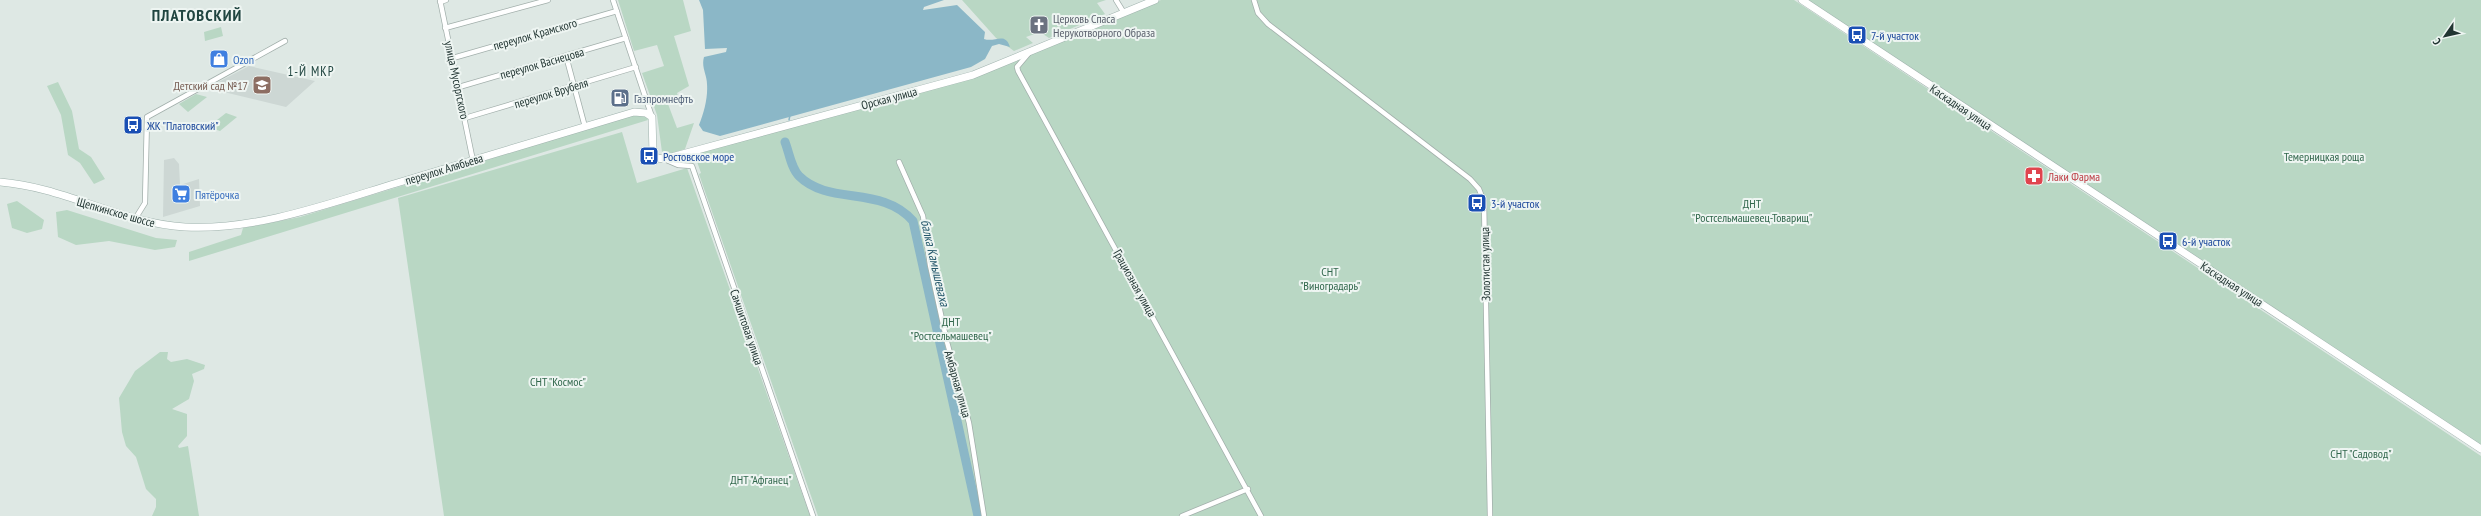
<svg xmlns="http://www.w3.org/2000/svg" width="2481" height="516" viewBox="0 0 2481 516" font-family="'PT Sans Narrow',sans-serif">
<rect width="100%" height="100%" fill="#dee8e4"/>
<!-- built -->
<path fill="#cdd7d4" d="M249,66L315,81L286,107L207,88Z
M174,158L179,164L180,185L199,179L200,206L163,217L164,160Z"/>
<!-- green -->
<path fill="#b9d7c4" d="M618,0H683L691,31L674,36L689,86L677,93L678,96L668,104L677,128L694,123L685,149L669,154L662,152L657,115L642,73L664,66L657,45L634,51Z
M962,0H1106L1097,3L1105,14L1049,38L1040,32L1026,37L1033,43L1014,51L996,38Z
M1161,0H1794L2481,456V516H818L702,183L699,174L701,173L694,153L967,78Z
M1806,0H2481V447Z
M221,27L223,36L205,41L204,32Z
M58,82L72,111L79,149L91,157L105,179L94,184L80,163L68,155L61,115L47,86Z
M196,94L207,97L188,112L179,104Z
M226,113L237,117L220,131L208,127Z
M637,114L646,116L648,120L189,261V252L241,235L243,228L300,217Z
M622,132L637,183L687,168L810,516H444L398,198Z
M17,201L44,220L42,229L27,233L12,228L7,204Z
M67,210L156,238L177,240L175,247L155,250L109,241L76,245L58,237L56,212Z
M160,352H168L167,359L171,362L187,359L205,365L204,369L192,374L194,381L189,399L172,409L187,414V436L178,446L179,448L188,446L199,516H152L156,507V499L146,489L136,457L126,446L122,432L119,398L135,371Z"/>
<!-- water -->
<path fill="#8bb7c7" d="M699,0H944L924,7L923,10L957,5L985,32L984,39C995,43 1005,31 1010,47L999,44L992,46L985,59L971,67L720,136L703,131L699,125C704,112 708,98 707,84C707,75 701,67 704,57L726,52L727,48L705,49L703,10Z"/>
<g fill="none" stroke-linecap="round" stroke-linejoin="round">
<!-- stream -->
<path stroke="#8bb7c7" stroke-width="1.5" d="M789,120L790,115"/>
<!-- river -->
<path stroke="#8bb7c7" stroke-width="9" d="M785,142C789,152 791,168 799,176C829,206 882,185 913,221L978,516"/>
<!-- street casing -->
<g stroke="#a2afab" stroke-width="6">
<path id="street" d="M440,0L473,161
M613,0L652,117
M1116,0L1124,13
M1254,0L1258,13L1268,24L1470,179L1479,189L1484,202L1490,516
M440,2L446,0
M445,28L548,0
M1028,54L1017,67L1018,71L1261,516
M566,56L585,127
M453,58L617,11
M459,87L626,38
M465,118L636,67
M664,159L678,165L692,166L813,516
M899,162L923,216L930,265L947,342L969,423L984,516
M135,219L145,203L147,117L285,41
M1182,516L1248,489"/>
</g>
<!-- secondary casing -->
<g stroke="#9fb2ad" stroke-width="8">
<path id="secondary" d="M1802,0L2481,449
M0,182C64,187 121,223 185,227C255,231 331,203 397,183C476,160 555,136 634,112L646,113L652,117L653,154L657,158L664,159L973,75L1155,0"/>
</g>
<!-- street -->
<use href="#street" stroke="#fff" stroke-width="4.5"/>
<!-- secondary -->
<use href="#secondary" stroke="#fff" stroke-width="7"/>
</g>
<!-- icons -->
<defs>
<g id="church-square" transform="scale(1)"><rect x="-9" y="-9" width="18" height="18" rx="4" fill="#6b7280" stroke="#eef5f2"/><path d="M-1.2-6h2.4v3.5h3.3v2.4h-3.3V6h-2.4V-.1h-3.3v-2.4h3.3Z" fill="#fff"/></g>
<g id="bus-square" transform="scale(1)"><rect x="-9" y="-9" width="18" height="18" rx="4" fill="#1a4fb4" stroke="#eef5f2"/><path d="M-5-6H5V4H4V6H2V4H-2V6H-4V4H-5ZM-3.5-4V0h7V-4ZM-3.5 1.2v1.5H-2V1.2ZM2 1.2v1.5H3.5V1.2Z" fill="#fff"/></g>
<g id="shop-square" transform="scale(1)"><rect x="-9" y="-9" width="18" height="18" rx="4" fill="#3f7fe0" stroke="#eef5f2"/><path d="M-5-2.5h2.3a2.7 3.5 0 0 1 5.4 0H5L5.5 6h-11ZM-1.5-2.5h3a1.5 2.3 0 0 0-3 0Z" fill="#fff"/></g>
<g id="school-square" transform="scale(1)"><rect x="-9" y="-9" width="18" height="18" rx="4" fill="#8d6e63" stroke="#eef5f2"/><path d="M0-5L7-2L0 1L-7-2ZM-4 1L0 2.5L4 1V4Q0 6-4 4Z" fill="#fff"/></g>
<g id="fuel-square" transform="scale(1)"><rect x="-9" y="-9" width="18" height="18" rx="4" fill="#5c6f8a" stroke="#eef5f2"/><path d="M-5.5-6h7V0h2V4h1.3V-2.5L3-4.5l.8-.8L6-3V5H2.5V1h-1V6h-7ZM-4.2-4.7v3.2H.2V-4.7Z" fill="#fff"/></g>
<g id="pharmacy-square" transform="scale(1)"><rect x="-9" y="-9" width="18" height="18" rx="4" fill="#e0444e" stroke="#eef5f2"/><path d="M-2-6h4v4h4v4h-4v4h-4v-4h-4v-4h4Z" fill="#fff"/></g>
<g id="supermarket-square" transform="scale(1)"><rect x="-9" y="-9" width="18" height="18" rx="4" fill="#3f7fe0" stroke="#eef5f2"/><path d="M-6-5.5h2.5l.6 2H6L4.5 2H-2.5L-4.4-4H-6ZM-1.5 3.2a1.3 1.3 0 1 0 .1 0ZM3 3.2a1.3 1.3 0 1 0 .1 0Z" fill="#fff"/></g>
</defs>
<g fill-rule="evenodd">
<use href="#church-square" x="1039" y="25"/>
<use href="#bus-square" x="1857" y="35"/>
<use href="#shop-square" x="219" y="59"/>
<use href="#school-square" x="262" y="85"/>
<use href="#fuel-square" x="620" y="98"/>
<use href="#bus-square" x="133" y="125"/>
<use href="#bus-square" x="649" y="156"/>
<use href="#pharmacy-square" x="2034" y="176"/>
<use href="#supermarket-square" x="181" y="194"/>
<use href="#bus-square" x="1477" y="203"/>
<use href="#bus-square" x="2168" y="241"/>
</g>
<g text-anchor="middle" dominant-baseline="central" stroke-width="4" stroke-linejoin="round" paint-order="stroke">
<!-- worship labels -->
<g font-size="12" fill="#5b616d" stroke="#eef5f2" text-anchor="start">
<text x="1053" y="18">Церковь Спаса<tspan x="1053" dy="14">Нерукотворного Образа</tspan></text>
</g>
<!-- street labels -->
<g font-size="12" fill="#213532" stroke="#eef5f2">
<text transform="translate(535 34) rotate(-16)">переулок Крамского</text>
<text transform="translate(542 63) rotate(-16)">переулок Васнецова</text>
<text transform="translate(457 80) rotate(78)">улица Мусоргского</text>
<text transform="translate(551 93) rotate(-17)">переулок Врубеля</text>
<text transform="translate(889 98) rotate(-15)">Орская улица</text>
<text transform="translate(1961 107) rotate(34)">Каскадная улица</text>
<text transform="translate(444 169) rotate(-17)">переулок Алябьева</text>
<text transform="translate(116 212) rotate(16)">Щепкинское шоссе</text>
<text transform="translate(1485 264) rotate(-91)">Золотистая улица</text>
<text transform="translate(1135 283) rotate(61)">Грациозная улица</text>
<text transform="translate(2232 284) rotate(33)">Каскадная улица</text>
<text transform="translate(747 327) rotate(71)">Самшитовая улица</text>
<text transform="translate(958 384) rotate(74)">Амбарная улица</text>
</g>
<!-- transit labels -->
<g font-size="12" fill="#164399" stroke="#eef5f2" text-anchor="start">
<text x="1871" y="35">7-й участок</text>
<text x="147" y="125">ЖК "Платовский"</text>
<text x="663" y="156">Ростовское море</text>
<text x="1491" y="203">3-й участок</text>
<text x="2182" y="241">6-й участок</text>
</g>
<!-- shop labels -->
<g font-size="12" fill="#366cbe" stroke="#eef5f2" text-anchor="start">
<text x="233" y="59">Ozon</text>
<text x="195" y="194">Пятёрочка</text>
</g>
<!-- education labels -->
<g font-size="12" fill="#785e54" stroke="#eef5f2" text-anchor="end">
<text x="248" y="85">Детский сад №17</text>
</g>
<!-- service labels -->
<g font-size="12" fill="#4e5e75" stroke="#eef5f2" text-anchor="start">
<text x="634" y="98">Газпромнефть</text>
</g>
<!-- park labels -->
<g font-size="12" fill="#31674c" stroke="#eef5f2">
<text x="2324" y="156">Темерницкая роща</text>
<text x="1752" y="203">ДНТ<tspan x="1752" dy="14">"Ростсельмашевец-Товарищ"</tspan></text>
<text x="1330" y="271">СНТ<tspan x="1330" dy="14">"Виноградарь"</tspan></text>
<text x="951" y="321">ДНТ<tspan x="951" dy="14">"Ростсельмашевец"</tspan></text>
<text x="558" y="381">СНТ "Космос"</text>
<text x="2361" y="453">СНТ "Садовод"</text>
<text x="761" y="479">ДНТ "Афганец"</text>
</g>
<!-- health labels -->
<g font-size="12" fill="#be3a42" stroke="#eef5f2" text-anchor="start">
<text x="2048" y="176">Лаки Фарма</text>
</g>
<!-- neighbourhood labels -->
<g font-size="13" letter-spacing="1" fill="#204540" stroke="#eef5f2">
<text x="311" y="71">1-Й МКР</text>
</g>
<!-- water labels -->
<g font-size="13" font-style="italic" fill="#23566a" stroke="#eef5f2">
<text transform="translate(935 263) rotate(77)">балка Камышеваха</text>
</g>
<!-- district labels -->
<g font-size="16" font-weight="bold" letter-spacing="1" fill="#204540" stroke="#eef5f2">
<text x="197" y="15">ПЛАТОВСКИЙ</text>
</g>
</g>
<!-- north arrow -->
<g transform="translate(2445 36) rotate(236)" stroke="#eef5f2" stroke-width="3" paint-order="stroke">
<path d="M0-3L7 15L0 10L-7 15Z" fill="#213532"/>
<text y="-6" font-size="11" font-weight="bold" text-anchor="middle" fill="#213532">С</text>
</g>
</svg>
